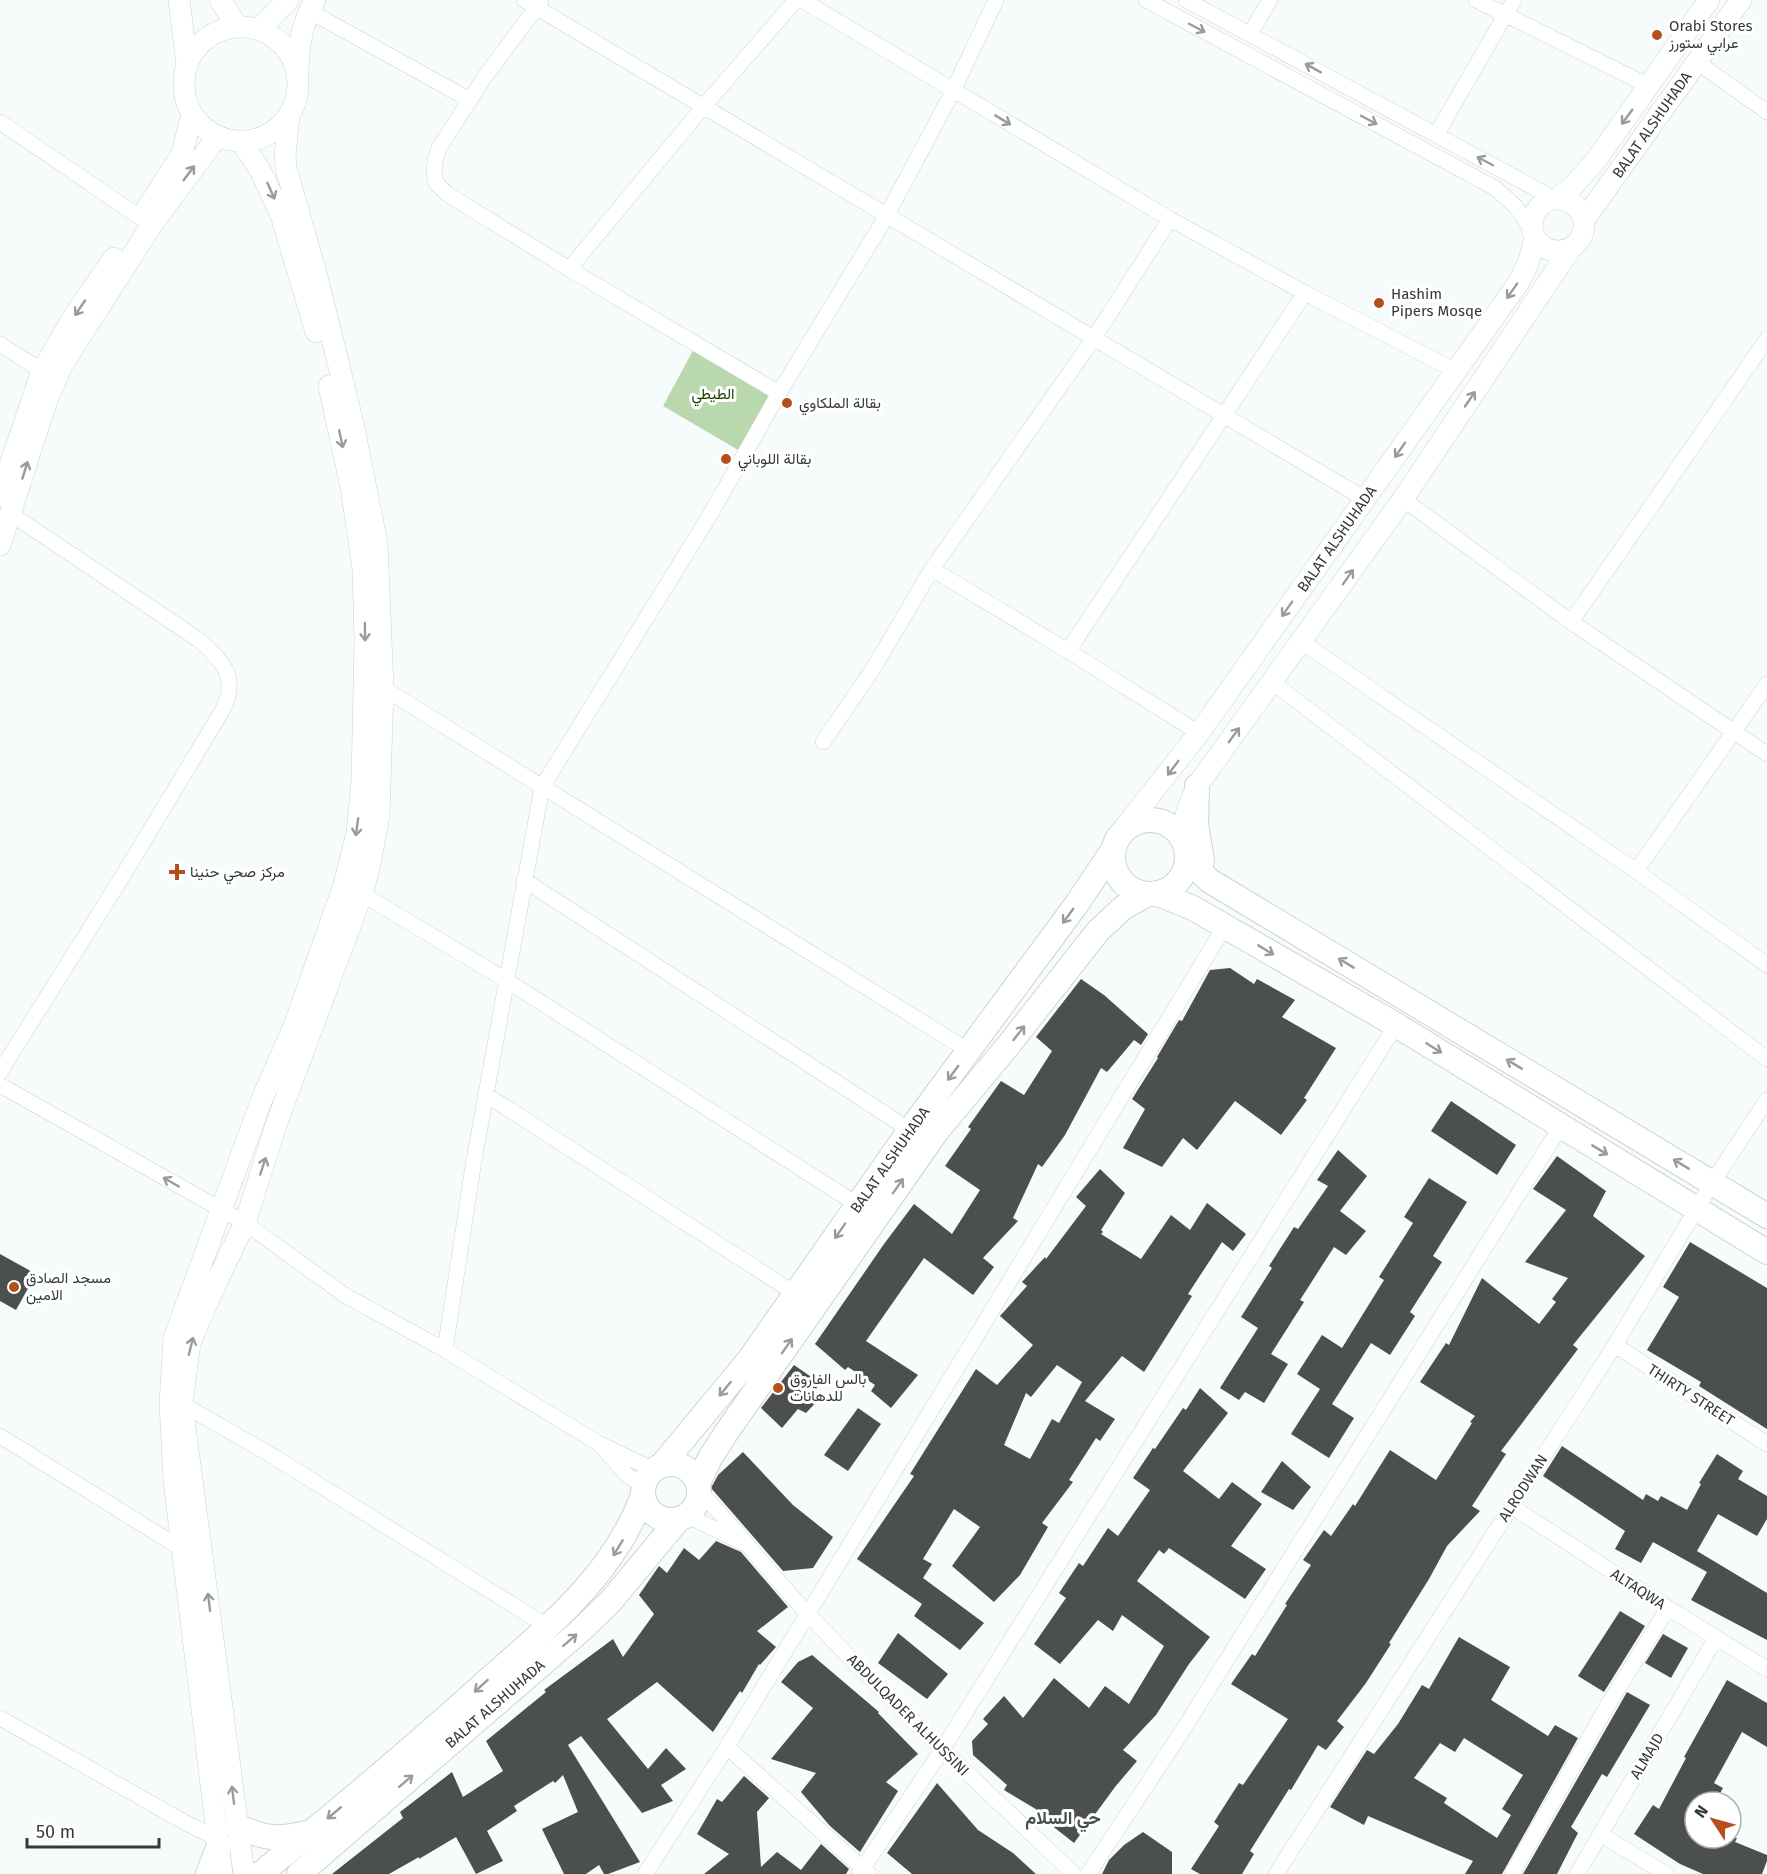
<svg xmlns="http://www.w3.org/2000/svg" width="1767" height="1874" viewBox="0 0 1767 1874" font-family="'Fira Sans',Vazirmatn,sans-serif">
<rect width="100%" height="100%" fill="#f6fcfc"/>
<!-- green -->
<path fill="#bad8ae" d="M697,343L779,393L745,454L663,406Z"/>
<!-- building -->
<path fill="#4b4f4d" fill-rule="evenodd" d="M1230,968L1254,984L1257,979L1295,1000L1282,1017L1336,1048L1304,1098L1307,1100L1281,1135L1235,1101L1197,1150L1183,1138L1162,1167L1123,1148L1145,1109L1132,1099L1158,1058L1157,1057L1179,1020L1182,1021L1210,970Z
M1081,979L1104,995L1148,1034L1141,1045L1134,1040L1107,1072L1101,1068L1065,1135L1042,1167L1038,1164L1013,1218L1018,1221L983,1258L994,1267L973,1295L924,1258L866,1341L918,1375L891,1408L871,1391L875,1385L848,1367L845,1370L815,1344L884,1244L914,1204L952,1234L980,1190L945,1166L971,1129L968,1127L1001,1081L1024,1095L1052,1051L1036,1037Z
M1451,1101L1516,1145L1497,1175L1431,1131Z
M1338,1150L1367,1176L1340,1211L1366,1231L1346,1255L1334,1247L1300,1300L1304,1302L1271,1354L1288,1364L1264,1403L1245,1392L1239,1400L1220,1388L1258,1328L1241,1317L1272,1268L1269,1266L1294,1227L1298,1229L1328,1186L1317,1180Z
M1557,1156L1606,1191L1593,1216L1645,1256L1573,1345L1578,1349L1501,1451L1506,1454L1472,1506L1480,1511L1447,1546L1429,1579L1389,1643L1391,1644L1366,1683L1337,1721L1344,1727L1326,1750L1318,1745L1291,1790L1289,1789L1250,1851L1254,1854L1242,1874H1200L1191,1869L1219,1826L1214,1822L1239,1783L1243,1785L1288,1719L1231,1684L1252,1654L1255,1656L1287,1605L1285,1604L1311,1565L1303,1560L1324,1530L1331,1536L1353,1504L1355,1506L1390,1450L1436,1480L1472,1423L1470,1422L1475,1416L1420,1382L1446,1343L1449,1345L1482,1278L1539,1324L1556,1302L1552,1299L1568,1278L1525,1262L1566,1210L1533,1189Z
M1100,1169L1125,1193L1101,1230L1103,1232L1101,1234L1141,1259L1171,1215L1190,1230L1207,1203L1246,1234L1233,1251L1222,1242L1188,1294L1192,1296L1144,1372L1122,1356L1085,1401L1115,1419L1100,1441L1096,1438L1069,1480L1073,1482L1042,1523L1048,1527L1020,1575L994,1602L952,1566L980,1527L954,1509L923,1559L932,1564L923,1578L984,1623L960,1650L914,1616L922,1604L857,1559L914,1476L910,1474L976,1369L997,1385L1033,1345L1000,1316L1027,1286L1022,1282L1045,1257L1046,1259L1086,1206L1076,1197ZM1057,1365L1082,1382L1059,1423L1052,1419L1030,1459L1004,1445L1026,1393L1031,1397Z
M1429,1178L1467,1202L1433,1256L1442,1262L1410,1312L1415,1316L1390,1355L1371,1343L1332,1404L1354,1418L1329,1458L1291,1434L1320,1389L1297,1374L1322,1335L1342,1348L1384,1280L1379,1277L1413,1223L1404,1217Z
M1690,1242L1767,1288V1429L1699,1386L1701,1382L1647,1350L1679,1297L1663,1287Z
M0,1254L36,1274L16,1310L0,1301Z
M794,1365L820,1383L814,1392L820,1398L806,1413L798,1409L782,1428L761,1408Z
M1200,1388L1228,1413L1183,1471L1219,1499L1232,1482L1262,1504L1231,1546L1266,1569L1245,1599L1169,1548L1164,1554L1159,1550L1137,1581L1210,1637L1189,1664L1156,1715L1123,1750L1137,1761L1115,1787L1074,1843L1046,1821L1049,1817L1004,1790L1007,1785L973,1755L972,1741L988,1724L983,1719L1004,1696L1023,1718L1054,1678L1089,1708L1105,1686L1129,1704L1164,1646L1122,1615L1113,1631L1098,1620L1060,1664L1034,1644L1066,1598L1059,1593L1079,1563L1083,1566L1108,1528L1118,1536L1150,1490L1133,1478L1153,1448L1155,1449L1183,1408L1186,1410Z
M858,1408L881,1424L848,1471L824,1455Z
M1562,1446L1643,1500L1646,1494L1658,1501L1661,1496L1687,1510L1701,1484L1699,1483L1717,1454L1743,1471L1738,1479L1767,1496V1519L1757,1536L1718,1514L1697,1551L1767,1593V1640L1691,1600L1707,1572L1653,1542L1641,1563L1615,1549L1625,1531L1543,1476Z
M743,1452L793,1505L833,1537L813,1568L783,1571L711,1488L718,1475Z
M1282,1461L1311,1487L1293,1510L1261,1492Z
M716,1541L741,1552L788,1607L757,1631L776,1647L760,1665L759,1664L742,1693L740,1691L713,1732L657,1682L607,1719L648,1769L666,1748L686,1769L661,1785L673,1801L642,1813L581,1736L568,1745L640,1862L608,1874H604L599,1865L586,1874H564L542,1829L578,1812L563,1775L555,1783L553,1781L514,1806L517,1811L487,1831L503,1861L476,1874L456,1837L419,1859V1857L389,1874H332L403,1818L400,1812L452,1772L463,1797L503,1771L486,1741L546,1692L544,1690L613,1639L623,1657L654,1614L639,1595L659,1566L667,1573L684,1548L699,1560Z
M1620,1611L1645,1626L1604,1692L1578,1676Z
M898,1633L948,1674L927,1699L878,1663Z
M1663,1634L1688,1648L1671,1678L1645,1663Z
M1459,1637L1510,1667L1491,1700L1548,1736L1555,1725L1578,1738L1502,1874H1465L1473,1861L1368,1816L1364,1825L1330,1807L1367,1750L1374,1754L1398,1724L1422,1685L1429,1689ZM1464,1738L1523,1775L1502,1809L1511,1815L1497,1838L1444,1803L1447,1798L1414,1778L1440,1743L1455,1752Z
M812,1655L879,1712L878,1713L918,1754L886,1782L898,1791L860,1852L830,1826L801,1792L816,1773L771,1759L813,1708L781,1682L798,1662Z
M1727,1680L1767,1703V1747L1742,1732L1714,1783L1723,1788L1715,1802H1695V1838H1737L1735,1842L1767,1855V1861L1762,1874H1703L1680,1864L1634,1834L1653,1805L1659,1809L1686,1758L1684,1757Z
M1627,1692L1650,1705L1607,1777L1602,1774L1571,1827L1578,1833L1557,1874H1523Z
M744,1776L769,1798L757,1812L761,1867L777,1852L801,1870L821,1844L849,1869L846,1874H704L729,1854L697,1834L717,1799L722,1802Z
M937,1783L978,1830L1013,1853L1036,1874H912L887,1853Z
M1143,1832L1172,1852V1874H1102L1109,1860L1124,1845Z"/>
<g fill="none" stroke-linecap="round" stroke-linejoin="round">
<!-- street casing -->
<g stroke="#cdd3d3" stroke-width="16">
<path id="street" d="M524,0L1365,499
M802,0L1170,219L1305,293L1456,371
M1146,0L1495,188L1516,207L1532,230
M1186,0L1555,199
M1476,0L1649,86
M541,1L484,78L439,148L435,161L434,173L436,183L447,194L569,269L779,393
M309,11L470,100
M1250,34L1270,0
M1697,62L1767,112
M0,122L141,218
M1436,135L1514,0
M569,269L704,106L796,0
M0,344L42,371
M1403,499L1571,622L1767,754
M932,569L1068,651L1199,733
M1571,622L1767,339
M1302,642L1636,871L1767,965
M1068,651L1305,293
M1272,682L1767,1059
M383,688L969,1051
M823,742L871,672L932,569L1094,338L1170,219
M1636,871L1767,684
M524,880L910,1130
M362,894L506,980L858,1205
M0,1072L119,882L222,711C239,678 224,662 199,640L11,514
M0,1085L245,1223L346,1296L445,1350L598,1443L654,1470
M485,1094L796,1294
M1615,1345L1767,1444
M445,1350L474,1160L542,787L710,515L779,393L886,217L953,91L996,0
M182,1404L271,1455L547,1626
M0,1436L182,1549
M600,1445L628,1476L644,1485
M700,1492C738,1531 771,1575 809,1615C894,1705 984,1789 1074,1874
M1511,1506L1668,1608L1767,1669
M688,1516L743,1543
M0,1718L186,1823L218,1839
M727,1747L869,1874
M1600,1834L1666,1874
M645,1874L727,1747L1225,926
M859,1874L942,1750L1396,1025
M1088,1874L1181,1733L1561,1126
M1276,1874L1615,1345L1712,1183L1767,1100
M1512,1874L1609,1703L1668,1608
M1577,1874L1716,1638"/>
</g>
<!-- secondary casing -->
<g stroke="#cdd3d3" stroke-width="22">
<path id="secondary" d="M179,0L187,64
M220,0L237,26
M184 84a57 57 0 1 1 114 0a57 57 0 1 1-114 0Z
M259,29L288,0
M298,70C299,44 302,23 315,0
M241,141L260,170L281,215L316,332
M1532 225a26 26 0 1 1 52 0a26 26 0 1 1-52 0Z
M1557,199L1572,187L1597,159L1709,0
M146,210L182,154L192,114
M1584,220L1741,0
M0,495L42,371L74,316L114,258
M0,545L47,400L62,365L153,223L217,137
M1122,831L1199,733L1519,282L1529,261L1535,238
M1184,843L1186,814L1197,786L1403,499L1571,248
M222,1874L174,1481L170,1404L174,1338L262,1099L294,1026L344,885L357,833L362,781L365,640L363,569L351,487L329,386
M244,1874L182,1404L190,1343L216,1283L245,1223L277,1122L362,894L369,869L379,816L383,688L377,543L353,423L316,273L286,168L285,155L289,115"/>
</g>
<!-- primary casing -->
<g stroke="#cdd3d3" stroke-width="26">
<path id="primary" d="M1197,786L1196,824L1202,861
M1113 857a37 37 0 1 1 74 0a37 37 0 1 1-74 0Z
M1187,859L1210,881L1767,1216
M1158,894L1193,908L1396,1025L1767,1252
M643 1492a28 28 0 1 1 56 0a28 28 0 1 1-56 0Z
M662,1465L749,1360L910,1130L1076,905L1113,850
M698,1483L710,1458L728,1430L937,1131L1007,1047L1098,931L1124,907L1148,894
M237,1826C266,1839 277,1840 307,1833
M208,1874L219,1845
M260,1874C333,1815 406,1754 476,1691C541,1632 612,1580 643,1495
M299,1874L580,1631L610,1602L678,1520"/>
</g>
<!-- street -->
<use href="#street" stroke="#fff" stroke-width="15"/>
<!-- secondary -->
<use href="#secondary" stroke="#fff" stroke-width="21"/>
<!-- primary -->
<use href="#primary" stroke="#fff" stroke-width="24"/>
</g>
<!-- one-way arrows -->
<defs><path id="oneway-shaft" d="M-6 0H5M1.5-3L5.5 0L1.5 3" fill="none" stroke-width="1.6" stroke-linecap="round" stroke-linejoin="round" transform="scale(1.5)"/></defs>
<g stroke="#9a9c9c">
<use href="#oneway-shaft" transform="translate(1197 28) rotate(28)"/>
<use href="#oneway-shaft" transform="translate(1313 68) rotate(-151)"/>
<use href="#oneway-shaft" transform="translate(1627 117) rotate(126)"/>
<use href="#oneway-shaft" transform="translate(1003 120) rotate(31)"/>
<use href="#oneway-shaft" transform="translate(1369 120) rotate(28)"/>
<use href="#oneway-shaft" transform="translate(1485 161) rotate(-152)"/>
<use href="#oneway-shaft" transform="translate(189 173) rotate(-53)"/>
<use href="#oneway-shaft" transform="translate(271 191) rotate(66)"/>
<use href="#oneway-shaft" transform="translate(1512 291) rotate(125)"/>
<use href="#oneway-shaft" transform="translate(80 308) rotate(124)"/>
<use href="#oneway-shaft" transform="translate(1470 399) rotate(-56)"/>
<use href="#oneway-shaft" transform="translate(341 439) rotate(78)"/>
<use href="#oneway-shaft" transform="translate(1400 450) rotate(125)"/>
<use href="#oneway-shaft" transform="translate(25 470) rotate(-73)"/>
<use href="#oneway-shaft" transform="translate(1348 577) rotate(-55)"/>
<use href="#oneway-shaft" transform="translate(1287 609) rotate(125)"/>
<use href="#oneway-shaft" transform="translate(365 632) rotate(89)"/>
<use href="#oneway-shaft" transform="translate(1234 735) rotate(-54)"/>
<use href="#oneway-shaft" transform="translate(1173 768) rotate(127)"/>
<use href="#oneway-shaft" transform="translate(357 827) rotate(98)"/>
<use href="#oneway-shaft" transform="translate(1068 916) rotate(126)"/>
<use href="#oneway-shaft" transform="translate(1266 950) rotate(31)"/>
<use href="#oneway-shaft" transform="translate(1346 963) rotate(-149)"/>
<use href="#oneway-shaft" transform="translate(1019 1033) rotate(-52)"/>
<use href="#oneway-shaft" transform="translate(1434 1048) rotate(32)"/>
<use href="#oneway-shaft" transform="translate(1514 1064) rotate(-149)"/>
<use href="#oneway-shaft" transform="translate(953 1073) rotate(126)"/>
<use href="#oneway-shaft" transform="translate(1600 1150) rotate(31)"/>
<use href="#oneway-shaft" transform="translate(1681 1164) rotate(-149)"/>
<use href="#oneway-shaft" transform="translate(263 1166) rotate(-72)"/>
<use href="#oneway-shaft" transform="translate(171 1182) rotate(-150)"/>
<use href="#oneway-shaft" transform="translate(898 1186) rotate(-55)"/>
<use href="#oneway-shaft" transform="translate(840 1231) rotate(125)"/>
<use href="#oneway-shaft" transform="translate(191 1346) rotate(-76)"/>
<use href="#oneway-shaft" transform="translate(787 1346) rotate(-55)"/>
<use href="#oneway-shaft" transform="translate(725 1389) rotate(129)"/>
<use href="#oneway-shaft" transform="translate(618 1548) rotate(121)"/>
<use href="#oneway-shaft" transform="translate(209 1602) rotate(-97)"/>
<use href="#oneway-shaft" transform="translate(570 1640) rotate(-41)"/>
<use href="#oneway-shaft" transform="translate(481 1686) rotate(138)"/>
<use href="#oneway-shaft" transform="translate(406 1781) rotate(-41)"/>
<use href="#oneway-shaft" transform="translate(233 1795) rotate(-97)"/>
<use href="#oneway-shaft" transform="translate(334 1813) rotate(140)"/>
</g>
<!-- markers -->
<g fill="#b3501b" stroke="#fff" stroke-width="2">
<circle cx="1657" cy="35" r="6"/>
<circle cx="1379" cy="303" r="6"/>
<circle cx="787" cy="403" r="6"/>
<circle cx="726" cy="459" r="6"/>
<path d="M174 863h6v6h6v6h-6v6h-6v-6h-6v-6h6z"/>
<circle cx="14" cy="1287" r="6"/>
<circle cx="778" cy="1388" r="6"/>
</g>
<g text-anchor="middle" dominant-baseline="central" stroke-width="6" stroke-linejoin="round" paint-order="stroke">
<!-- poi labels -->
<g font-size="15" fill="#363838" stroke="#fff" text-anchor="start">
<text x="1669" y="26">Orabi Stores<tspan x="1669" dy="17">عرابي ستورز</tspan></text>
<text x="1391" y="294">Hashim<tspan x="1391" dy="17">Pipers Mosqe</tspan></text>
<text x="799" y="403">بقالة الملكاوي</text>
<text x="738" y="459">بقالة اللوباني</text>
<text x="190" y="872">مركز صحي حنينا</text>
<text x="26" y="1278">مسجد الصادق<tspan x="26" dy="17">الامين</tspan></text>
<text x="790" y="1379">بالس الفاروق<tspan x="790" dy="17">للدهانات</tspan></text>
</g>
<!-- street labels -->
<g font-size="15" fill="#363838" stroke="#fff">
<text transform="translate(1652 125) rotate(-55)">BALAT ALSHUHADA</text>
<text transform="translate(1337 539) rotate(-55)">BALAT ALSHUHADA</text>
<text transform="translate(890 1160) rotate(-55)">BALAT ALSHUHADA</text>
<text transform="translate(1691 1395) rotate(33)">THIRTY STREET</text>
<text transform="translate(1523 1488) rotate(-57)">ALRODWAN</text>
<text transform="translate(1638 1589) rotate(33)">ALTAQWA</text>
<text transform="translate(495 1704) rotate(-41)">BALAT ALSHUHADA</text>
<text transform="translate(908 1715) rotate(45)">ABDULQADER ALHUSSINI</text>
<text transform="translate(1647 1756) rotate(-59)">ALMAJD</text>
</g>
<!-- park labels -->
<g font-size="15" fill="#1a4004" stroke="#fff">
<text x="713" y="394">الطيطي</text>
</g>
<!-- quarter labels -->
<g font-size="18" font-weight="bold" fill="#474c4d" stroke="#fff">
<text x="1063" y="1818">حي السلام</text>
</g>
</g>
<!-- north arrow -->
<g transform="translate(1713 1820) rotate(306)"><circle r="28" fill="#ffffff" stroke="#afafaf" stroke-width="1.5"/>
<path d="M0-4.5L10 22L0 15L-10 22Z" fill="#b3501b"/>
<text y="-9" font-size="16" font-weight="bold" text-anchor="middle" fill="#363838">N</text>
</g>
<!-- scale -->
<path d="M27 1838v9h132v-9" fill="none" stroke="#363838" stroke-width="3"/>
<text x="36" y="1838" font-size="18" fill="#363838" stroke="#ffffff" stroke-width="4.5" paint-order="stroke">50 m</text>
</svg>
